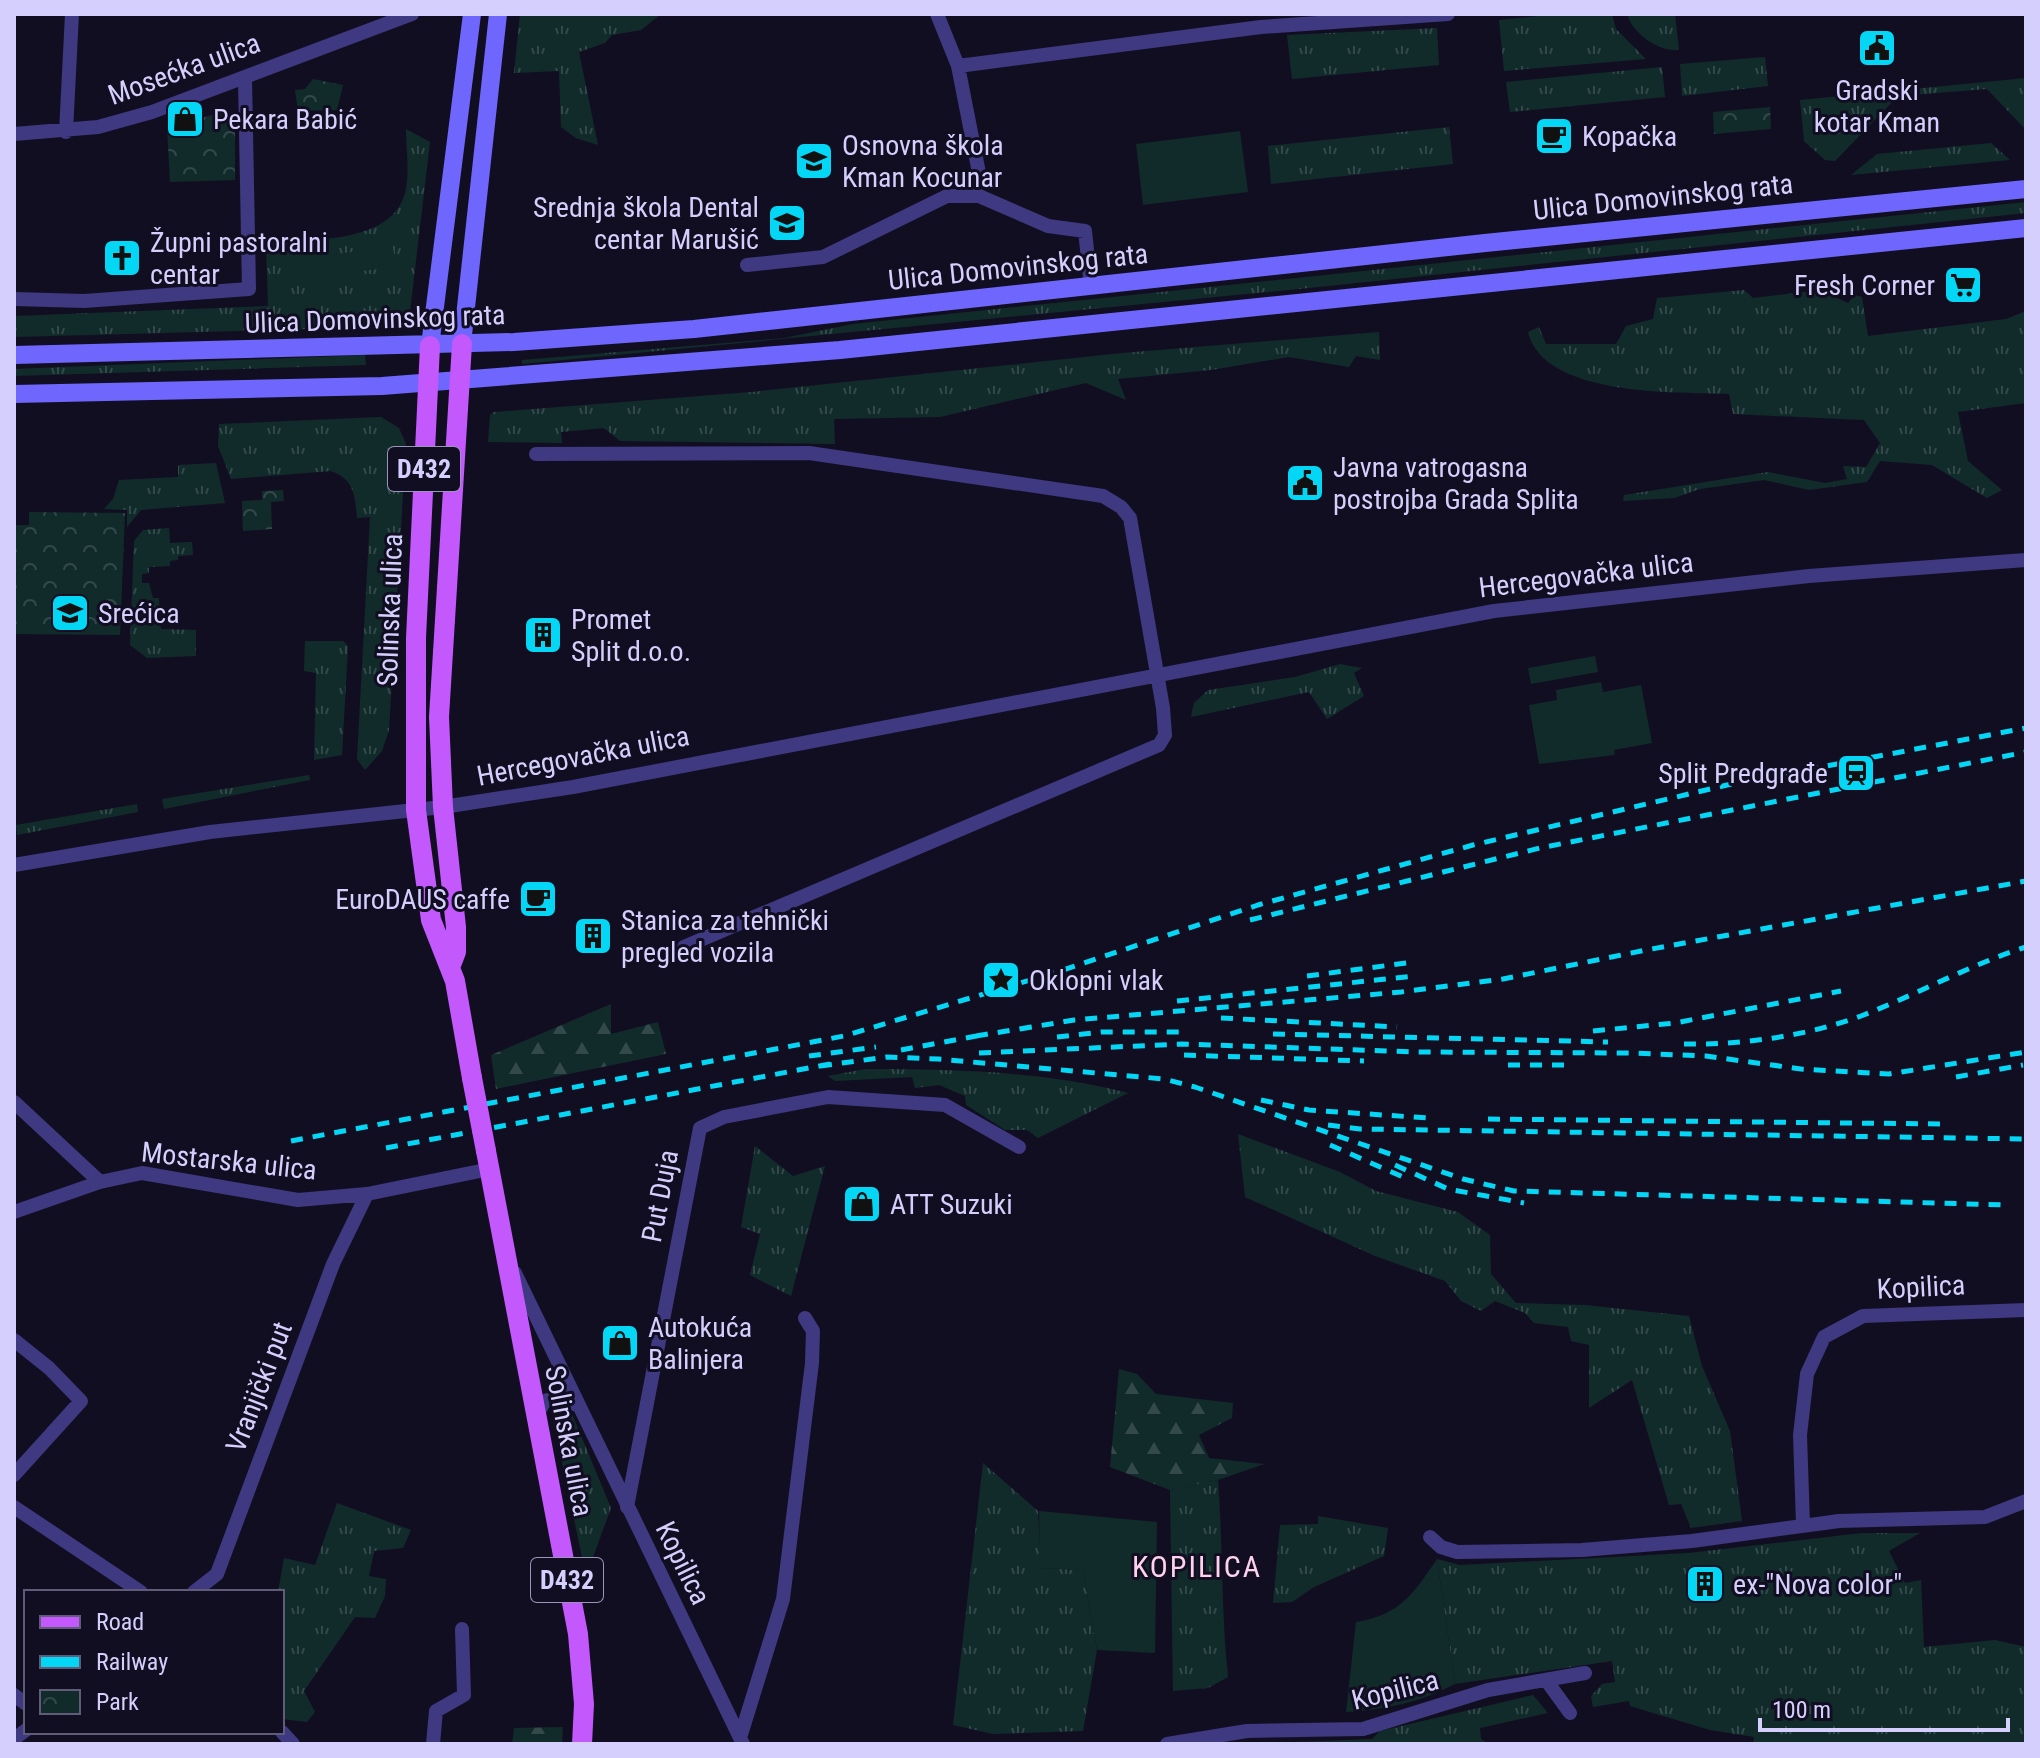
<svg xmlns="http://www.w3.org/2000/svg" width="2040" height="1758" viewBox="0 0 2040 1758" font-family="'Roboto Condensed',sans-serif">
<defs>
<pattern id="grass-tufts" width="24" height="20" patternUnits="userSpaceOnUse" patternTransform="scale(2)"><rect width="24" height="20" fill="#112b2b"/><path d="M3 7l-1-3M5 7V3M7 7l1-3M15 17l-1-3M17 17v-4M19 17l1-3" fill="none" stroke="#33494b"/></pattern>
<pattern id="forest-firs" width="22" height="20" patternUnits="userSpaceOnUse" patternTransform="scale(2)"><rect width="22" height="20" fill="#112b2b"/><path d="M5 1l3.5 6h-7zM16 11l3.5 6h-7z" fill="#33494b"/></pattern>
<pattern id="park-crowns" width="20" height="18" patternUnits="userSpaceOnUse" patternTransform="scale(2)"><rect width="20" height="18" fill="#112b2b"/><path d="M2 6a3 3 0 1 1 6 0M12 15a3 3 0 1 1 6 0" fill="none" stroke="#33494b"/></pattern>
</defs>
<rect width="100%" height="100%" fill="#120e21"/>
<!-- grass -->
<path fill="url(#grass-tufts)" d="M520,14H661L641,30L612,35L605,43L579,52L598,145L576,138L561,127L559,71L514,73Z
M1558,14H1612L1616,29L1646,59L1504,71L1499,20Z
M1627,14H1675L1679,50C1659,52 1633,34 1627,14Z
M1437,28L1439,65L1292,79L1287,35Z
M1765,57L1768,86L1682,96L1680,64Z
M1662,67L1665,97L1510,112L1506,82Z
M2026,78V130L1987,89L1898,96L1835,161L1825,160L1804,141L1800,100Z
M1449,127L1453,164L1271,184L1268,146Z
M406,129L430,142L409,320L381,327L14,337V316L268,306L266,242C306,240 385,244 403,199C411,180 406,150 406,129Z
M1991,143L2010,160L1851,175L1877,154Z
M2026,202V213L1299,289L522,364V360L784,338L853,324Z
M1744,290L1753,298L1820,290L1848,303L1855,295L1862,297L1868,336L2006,319L2026,311V403L1958,412L1968,461L2002,490L1987,498L1932,465L1880,461L1867,482L1809,490L1764,480L1700,489L1674,498L1623,501L1624,495L1768,472L1825,483L1847,479L1843,466L1866,467L1880,443L1864,420L1733,414L1729,394C1676,392 1544,397 1528,332L1539,327L1546,344H1616L1626,326L1653,319L1657,298Z
M1379,332L1380,360L1356,356L1349,367L1289,357L1211,370L1118,379L1126,400L1086,383L940,417L834,419L835,444L620,441L604,428L561,432L562,443L488,442L490,415L494,412L751,392L1122,353Z
M365,355L366,365L14,376V369Z
M381,417L399,428L406,444L389,730L382,751L365,770L357,759L370,517L357,518C355,495 354,479 331,471L231,479L218,446L219,424Z
M216,463L225,503L141,510L127,527V510L104,509L113,499L119,480L178,477V465Z
M169,528L170,543L192,542L193,555L178,556V560L170,561V566L149,567V573L142,574V583H149L153,598H159L161,629L196,630V656L147,658L130,645L134,541L143,530Z
M305,641H343L348,646L342,755L314,760L316,673L304,671Z
M1340,664L1362,668L1354,673L1364,696L1327,719L1309,692L1191,717L1194,703L1208,690L1295,677Z
M309,775L310,780L164,809L162,799Z
M137,804L138,812L17,835L16,825Z
M865,1069C953,1069 1042,1071 1128,1093L1038,1138L1027,1130H1005L966,1105L965,1096L939,1085L915,1088L912,1077L835,1081L828,1076Z
M1238,1134L1340,1172L1376,1191L1458,1212L1490,1235L1491,1274L1516,1303L1585,1305L1689,1316L1702,1366L1730,1431L1742,1521L1691,1528L1681,1504L1669,1505L1632,1380L1589,1408V1345L1571,1341L1568,1327L1534,1323L1525,1313L1495,1301L1481,1311L1461,1301L1445,1281L1375,1256L1245,1197Z
M755,1146L793,1176L825,1166L791,1296L750,1275L760,1234L741,1227Z
M560,1412L572,1414L611,1508L586,1576L554,1424V1417Z
M983,1463L1038,1511L1041,1568L1083,1570L1097,1650L1083,1731L993,1734L953,1725Z
M1218,1480C1223,1546 1221,1611 1228,1677L1208,1688L1173,1691L1170,1490Z
M337,1503L411,1530L403,1548L374,1551L369,1576L386,1579L385,1596L375,1618L355,1617L304,1691L315,1712L307,1722L283,1719L282,1592H278L284,1558L315,1565Z
M1318,1516L1388,1528L1384,1556L1314,1587L1292,1602L1273,1603L1280,1525L1318,1524Z
M1862,1533H1920L1889,1551L1905,1583L1921,1580L1924,1647L1995,1640L2026,1647V1744H1753L1754,1737L1710,1730L1630,1706L1629,1701L1593,1707L1591,1696L1602,1684L1615,1682L1612,1661L1455,1684L1437,1559L1460,1565L1688,1553Z
M1533,1695L1548,1713L1480,1728L1481,1739L1489,1744H1244L1372,1739L1380,1731Z"/>
<!-- forest -->
<path fill="url(#forest-firs)" d="M611,1004V1034L658,1022L666,1054L496,1089L491,1055Z
M1119,1369L1137,1374L1156,1394L1233,1403L1232,1418L1199,1435L1209,1458L1264,1464L1218,1480L1170,1490L1110,1467Z
M563,1727L562,1744H512L514,1728Z"/>
<!-- park -->
<path fill="url(#park-crowns)" d="M313,79L343,85L337,110L298,111L295,90L305,89Z
M1770,107L1771,129L1714,134L1713,112Z
M224,112L235,122V180L170,182L167,127Z
M283,490L284,501L271,502L272,529L243,531L242,501L262,500V491Z
M29,512L125,513L120,635L14,634V525H29Z"/>
<!-- garden -->
<path fill="#112b2b" d="M1240,131L1248,192L1143,205L1136,144Z
M393,247L396,267L307,277L304,258Z
M1595,656L1598,672L1531,684L1528,668Z
M1601,682L1603,692L1641,685L1652,743L1614,750L1615,755L1539,764L1529,705L1557,700L1556,690Z
M1039,1511L1157,1522L1155,1653L1097,1650L1083,1570L1040,1568Z
M1437,1559L1455,1684C1422,1702 1384,1710 1346,1712L1356,1622C1400,1615 1413,1594 1437,1559Z"/>
<g fill="none" stroke-linecap="round" stroke-linejoin="round">
<!-- street -->
<path stroke="#3e3980" stroke-width="14" d="M937,14L958,66L980,178
M958,66L1261,27L1448,14
M66,132L72,14
M14,134L98,127L152,112L412,14
M747,265L823,257L947,196H979L1048,226L1085,231L1091,287
M14,299L84,301L249,289L245,79
M536,454L809,453L1103,496L1121,507L1130,518L1163,708L1165,735L1159,745L684,947
M14,865L210,832L443,807L573,787L1494,611L1809,576L2026,560
M14,1102L100,1182
M14,1212L100,1182L142,1173L298,1200L367,1194L490,1169
M515,1273L743,1744
M14,1340L49,1368L81,1401L14,1475
M536,1416L545,1401L557,1397L577,1405
M14,1507L141,1592
M627,1507L700,1128L724,1117L828,1097L945,1105L1019,1147
M1803,1525L1800,1435L1807,1374L1824,1337L1863,1316L2026,1310
M1430,1537L1441,1547L1457,1552L1582,1550L1692,1541L1839,1521L1985,1517L2026,1501
M194,1592L217,1574L333,1264L367,1194
M1546,1680L1570,1713
M14,1695L26,1704
M282,1732L293,1744
M740,1738L783,1599L812,1363L813,1331L805,1318
M14,1739L26,1730
M433,1744L436,1711L464,1695L462,1629
M1167,1744L1247,1731L1363,1729L1488,1690L1585,1673"/>
<!-- secondary -->
<path stroke="#6f67fd" stroke-width="18" d="M462,344L498,14
M430,346L472,14
M14,355L514,342L694,329L1485,243L2026,189
M14,394L382,386L840,350L2026,228"/>
<!-- primary -->
<path stroke="#c358fc" stroke-width="20" d="M430,346L416,638V810L431,920L455,981L472,1078
M451,965L456,952V927L443,807L439,717L462,344
M486,1151L578,1634L584,1704L582,1744"/>
<!-- rail -->
<path stroke="#04d7f5" stroke-width="5" stroke-dasharray="12 10" stroke-linecap="butt" d="M1250,920L1540,848L2026,752
M1307,976L1414,962
M1177,1001L1415,976
M1221,1018L1397,1027
M1020,1029L1074,1020L1401,992L1503,979L1646,950L2026,881
M1593,1031L1675,1023L1841,991
M1273,1034L1608,1042
M976,1036L1031,1027
M1057,1037L1101,1032H1181
M1684,1044C1742,1045 1807,1036 1861,1016C1916,995 1969,965 2026,947
M901,1050L987,1034
M979,1053L1182,1044L1419,1052L1632,1053L1706,1056L1801,1069L1889,1074L2026,1052
M1184,1055L1364,1061
M809,1056L876,1047
M1508,1065H1564
M820,1066L887,1057L938,1059L1164,1079L1195,1087L1463,1179L1514,1191L2006,1205
M1956,1077L2023,1065
M1261,1100L1309,1110L1428,1118
M1488,1119L1941,1124
M1328,1125L1360,1129L2026,1139
M291,1141L844,1036L1057,972L1258,905L1473,845L1727,785L2026,728
M1330,1145L1403,1177
M386,1148L830,1064
M1395,1165L1448,1189L1524,1203"/>
<!-- primary-bridge -->
<path stroke="#c358fc" stroke-width="20" d="M472,1078L486,1151"/>
</g>
<!-- icons -->
<defs>
<g id="civic-square" transform="scale(2)"><rect x="-9" y="-9" width="18" height="18" rx="4" fill="#04d7f5" stroke="#120e21"/><path d="M-.6-6.5H3V-4.5H.6V-3L4-1V1h2V6H-6V1h2V-1L-.6-3ZM-1.2 2.5V6h2.4V2.5Z" fill="#111"/></g>
<g id="shop-square" transform="scale(2)"><rect x="-9" y="-9" width="18" height="18" rx="4" fill="#04d7f5" stroke="#120e21"/><path d="M-5-2.5h2.3a2.7 3.5 0 0 1 5.4 0H5L5.5 6h-11ZM-1.5-2.5h3a1.5 2.3 0 0 0-3 0Z" fill="#111"/></g>
<g id="cafe-square" transform="scale(2)"><rect x="-9" y="-9" width="18" height="18" rx="4" fill="#04d7f5" stroke="#120e21"/><path d="M-5.5-4.5H6V0H3Q3 3.5 0 3.5H-2.5Q-5.5 3.5-5.5 0ZM3-3.2v2h1.7v-2ZM-6 4.5H4V6H-6Z" fill="#111"/></g>
<g id="school-square" transform="scale(2)"><rect x="-9" y="-9" width="18" height="18" rx="4" fill="#04d7f5" stroke="#120e21"/><path d="M0-5L7-2L0 1L-7-2ZM-4 1L0 2.5L4 1V4Q0 6-4 4Z" fill="#111"/></g>
<g id="church-square" transform="scale(2)"><rect x="-9" y="-9" width="18" height="18" rx="4" fill="#04d7f5" stroke="#120e21"/><path d="M-1.2-6h2.4v3.5h3.3v2.4h-3.3V6h-2.4V-.1h-3.3v-2.4h3.3Z" fill="#111"/></g>
<g id="supermarket-square" transform="scale(2)"><rect x="-9" y="-9" width="18" height="18" rx="4" fill="#04d7f5" stroke="#120e21"/><path d="M-6-5.5h2.5l.6 2H6L4.5 2H-2.5L-4.4-4H-6ZM-1.5 3.2a1.3 1.3 0 1 0 .1 0ZM3 3.2a1.3 1.3 0 1 0 .1 0Z" fill="#111"/></g>
<g id="building-square" transform="scale(2)"><rect x="-9" y="-9" width="18" height="18" rx="4" fill="#04d7f5" stroke="#120e21"/><path d="M-4-6H4V6H1V3H-1V6H-4ZM-2.5-4.3h1.7v1.8h-1.7ZM.8-4.3h1.7v1.8H.8ZM-2.5-1h1.7V.8h-1.7ZM.8-1h1.7V.8H.8Z" fill="#111"/></g>
<g id="station-square" transform="scale(2)"><rect x="-9" y="-9" width="18" height="18" rx="4" fill="#04d7f5" stroke="#120e21"/><path d="M-3-6H3Q5-6 5-4V2Q5 4 3 4L4.5 6H3L1.5 4h-3L-3 6H-4.5L-3 4Q-5 4-5 2V-4Q-5-6-3-6ZM-3.5-4v3h7v-3ZM-3.5 1v1.5H-2V1ZM2 1v1.5H3.5V1Z" fill="#111"/></g>
<g id="sight-square" transform="scale(2)"><rect x="-9" y="-9" width="18" height="18" rx="4" fill="#04d7f5" stroke="#120e21"/><path d="M0-6L1.8-2.2L6-1.7L2.9 1.2L3.7 5.4L0 3.3L-3.7 5.4L-2.9 1.2L-6-1.7L-1.8-2.2Z" fill="#111"/></g>
</defs>
<g fill-rule="evenodd">
<use href="#civic-square" x="1877" y="48"/>
<use href="#shop-square" x="185" y="119"/>
<use href="#cafe-square" x="1554" y="136"/>
<use href="#school-square" x="814" y="161"/>
<use href="#school-square" x="787" y="223"/>
<use href="#church-square" x="122" y="258"/>
<use href="#supermarket-square" x="1963" y="285"/>
<use href="#civic-square" x="1305" y="483"/>
<use href="#school-square" x="70" y="613"/>
<use href="#building-square" x="543" y="635"/>
<use href="#station-square" x="1856" y="773"/>
<use href="#cafe-square" x="538" y="899"/>
<use href="#building-square" x="593" y="936"/>
<use href="#sight-square" x="1001" y="980"/>
<use href="#shop-square" x="862" y="1204"/>
<use href="#shop-square" x="620" y="1343"/>
<use href="#building-square" x="1705" y="1584"/>
</g>
<g text-anchor="middle" dominant-baseline="central" stroke-width="6" stroke-linejoin="round" paint-order="stroke">
<!-- shield labels -->
<g fill="#120e21" stroke="#9a95bc" stroke-width="2">
<rect x="388" y="447" width="72" height="44" rx="6"/>
<rect x="531" y="1558" width="72" height="44" rx="6"/>
</g>
<g font-size="26" font-weight="bold" fill="#d5cffe">
<text x="424" y="469">D432</text>
<text x="567" y="1580">D432</text>
</g>
<!-- street labels -->
<g font-size="28" fill="#d5cffe" stroke="#120e21">
<text transform="translate(184 69) rotate(-20)">Mosećka ulica</text>
<text transform="translate(1663 197) rotate(-6)">Ulica Domovinskog rata</text>
<text transform="translate(1018 267) rotate(-6)">Ulica Domovinskog rata</text>
<text transform="translate(375 319) rotate(-2)">Ulica Domovinskog rata</text>
<text transform="translate(1586 575) rotate(-7)">Hercegovačka ulica</text>
<text transform="translate(390 610) rotate(-88)">Solinska ulica</text>
<text transform="translate(583 756) rotate(-11)">Hercegovačka ulica</text>
<text transform="translate(229 1161) rotate(6)">Mostarska ulica</text>
<text transform="translate(660 1196) rotate(-79)">Put Duja</text>
<text transform="translate(1921 1287) rotate(-3)">Kopilica</text>
<text transform="translate(259 1387) rotate(-69)">Vranjički put</text>
<text transform="translate(569 1441) rotate(79)">Solinska ulica</text>
<text transform="translate(683 1563) rotate(64)">Kopilica</text>
<text transform="translate(1395 1690) rotate(-14)">Kopilica</text>
</g>
<!-- poi labels -->
<g font-size="28" fill="#d5cffe" stroke="#120e21" text-anchor="start">
<text x="1877" y="90" text-anchor="middle">Gradski<tspan x="1877" dy="32">kotar Kman</tspan></text>
<text x="213" y="119">Pekara Babić</text>
<text x="1582" y="136">Kopačka</text>
<text x="842" y="145">Osnovna škola<tspan x="842" dy="32">Kman Kocunar</tspan></text>
<text x="759" y="207" text-anchor="end">Srednja škola Dental<tspan x="759" dy="32">centar Marušić</tspan></text>
<text x="150" y="242">Župni pastoralni<tspan x="150" dy="32">centar</tspan></text>
<text x="1935" y="285" text-anchor="end">Fresh Corner</text>
<text x="1333" y="467">Javna vatrogasna<tspan x="1333" dy="32">postrojba Grada Splita</tspan></text>
<text x="98" y="613">Srećica</text>
<text x="571" y="619">Promet<tspan x="571" dy="32">Split d.o.o.</tspan></text>
<text x="1828" y="773" text-anchor="end">Split Predgrađe</text>
<text x="510" y="899" text-anchor="end">EuroDAUS caffe</text>
<text x="621" y="920">Stanica za tehnički<tspan x="621" dy="32">pregled vozila</tspan></text>
<text x="1029" y="980">Oklopni vlak</text>
<text x="890" y="1204">ATT Suzuki</text>
<text x="648" y="1327">Autokuća<tspan x="648" dy="32">Balinjera</tspan></text>
<text x="1733" y="1584">ex-"Nova color"</text>
</g>
<!-- neighbourhood labels -->
<g font-size="30" letter-spacing="2" fill="#fed1ed" stroke="#120e21">
<text x="1197" y="1566">KOPILICA</text>
</g>
</g>
<!-- border -->
<rect width="2040" height="1758" fill="none" stroke="#d5cffe" stroke-width="32"/>
<!-- legend -->
<rect x="24" y="1590" width="260" height="144" fill="#120e21" stroke="#605b79" stroke-width="2"/>
<rect x="40" y="1616" width="40" height="12" fill="#c358fc" stroke="#605b79" stroke-width="2"/>
<text x="96" y="1630" font-size="24" fill="#d5cffe">Road</text>
<rect x="40" y="1656" width="40" height="12" fill="#04d7f5" stroke="#605b79" stroke-width="2"/>
<text x="96" y="1670" font-size="24" fill="#d5cffe">Railway</text>
<rect x="40" y="1690" width="40" height="24" fill="url(#park-crowns)" stroke="#605b79" stroke-width="2"/>
<text x="96" y="1710" font-size="24" fill="#d5cffe">Park</text>
<!-- scale -->
<path d="M1760 1718v12h248v-12" fill="none" stroke="#d5cffe" stroke-width="4"/>
<text x="1772" y="1718" font-size="24" fill="#d5cffe" stroke="#120e21" stroke-width="6" paint-order="stroke">100 m</text>
</svg>
